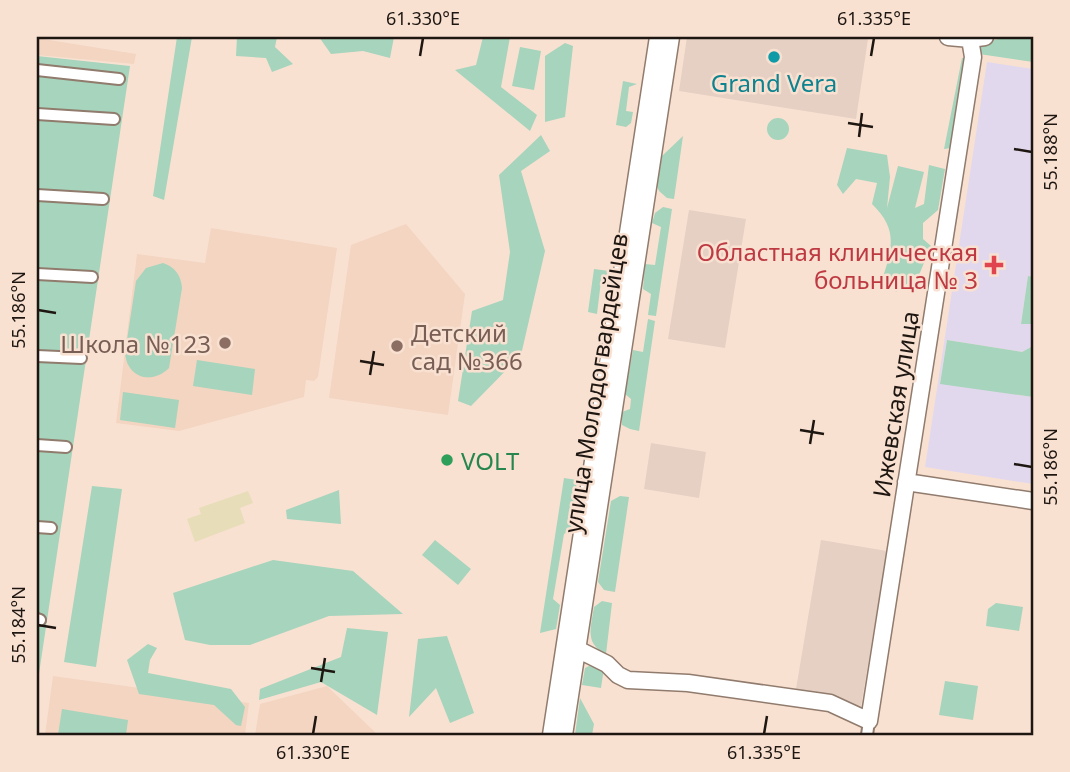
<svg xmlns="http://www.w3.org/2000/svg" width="1070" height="772" viewBox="0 0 1070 772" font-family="'Noto Sans',sans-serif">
<rect width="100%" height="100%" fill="#f9e1d2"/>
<!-- commercial -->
<path fill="#e5d0c3" d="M687,37H866L868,39L856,119L679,91Z
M689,210L746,219L725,348L668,339Z
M651,443L706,452L699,498L644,489Z
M821,540L887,551L861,706L795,695Z"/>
<!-- built -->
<path fill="#f3d5c1" d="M37,38L136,54L134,64L37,55Z
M406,224L465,294L448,415L329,398L351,245Z
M211,228L337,248L318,377L314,381L306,380L304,397L179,431L116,423L137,254L205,263Z
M53,676L249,703L245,735H45Z
M327,686L378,735H255L260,704Z"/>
<!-- medical -->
<path fill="#e1d8ee" d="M987,62L1033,69V277L1028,276L1021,324H1033V346L1022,352L947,340L940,383L1033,397V484L925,467Z"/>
<!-- green -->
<path fill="#a6d4bc" d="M177,37H192L164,200L153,196Z
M237,37H253L252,39L277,37L275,47L293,64L272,72L266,58L236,56Z
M319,37H394L390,58L363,51L331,54Z
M483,37H510L501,87L537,115L530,131L455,70L476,65Z
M1016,37H1033V62L979,54L980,46L983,41Z
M565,43L573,46L565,117L545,122V56Z
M520,47L541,51L534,90L512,86Z
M37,56L130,66L37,687Z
M962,58H967L951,148L944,149Z
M623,81L637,84L629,87L626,111L633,112L631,123L626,127L616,125Z
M767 129a11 11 0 1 1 22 0a11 11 0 1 1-22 0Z
M541,135L550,151L521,171L545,251L521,355L471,406L458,401L472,311L503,300L510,252L499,175Z
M683,136L674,199L667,198L659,191L657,186L662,156Z
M847,148L887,155L890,177L887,208L898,166L924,172L915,208L924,204L929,165L945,169L938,210L923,223V239L931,246L919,275L896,292L883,277C893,246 897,228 872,204L877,183L856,179L843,194L837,185Z
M663,207L672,209L656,316L648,315L651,294L643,289L645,264L655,265L661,227L652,223L655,213Z
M163,263C175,267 181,275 182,288L169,368C152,385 127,378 125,353L136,281L146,268Z
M594,269L609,271L608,282L601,281L597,314L588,312Z
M1028,276L1033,277V324H1021Z
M648,319L655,321L639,431L630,429L622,425V412L630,409L631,399L625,394L633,350L643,352Z
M947,340L1022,352L1033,346V397L940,384Z
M197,360L255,369L252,395L193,386Z
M123,392L179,400L175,428L120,420Z
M564,478L577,480L571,530L564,534L553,599L560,605L556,629L540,633Z
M92,486L122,489L96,667L64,662Z
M339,490L341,524L287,519L286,510Z
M620,496L629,497L615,592L604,590L598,582L611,501Z
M435,540L471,569L458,585L422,555Z
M273,560L353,571L403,614L329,616L250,645H210L185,640L173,593Z
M602,601L612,603L606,654C584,644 591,627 594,607Z
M996,603L1023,607L1019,631L986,626L988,609Z
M347,628L388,632L377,715L321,682L259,700L260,689L341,657Z
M447,636L474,713L450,723L436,688L409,717L418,639Z
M148,644L157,648L150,660L148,673L231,689L245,707L241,726L236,725L214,705L139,694L127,660Z
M589,666L604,668L601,688L582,685L585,668Z
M945,681L978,686L973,720L939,715Z
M580,698L594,724L592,735H575Z
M62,709L128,720L126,735H58Z"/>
<!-- sand -->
<path fill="#e7ddb8" d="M248,491L253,503L240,508L245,523L195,542L187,519L201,514L199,508Z"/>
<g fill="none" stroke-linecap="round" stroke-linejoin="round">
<!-- street casing -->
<g stroke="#907b6d" stroke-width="14">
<path id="street" d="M37,70L119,79
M37,114L114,119
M37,195L103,199
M37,274L92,277
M37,356L81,358
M37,445L66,447
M37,527L51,528
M37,619L40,620
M867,735L869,721"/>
</g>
<!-- secondary casing -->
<g stroke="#907b6d" stroke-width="19">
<path id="secondary" d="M948,37L970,39L985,37
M906,482L1033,501
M565,647L577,649L607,664L618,675L628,680L688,683L830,703L869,721L973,57L970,39
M551,735L658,37
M564,735L671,37"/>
</g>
<!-- street -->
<use href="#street" stroke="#fff" stroke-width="10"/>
<!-- secondary -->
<use href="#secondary" stroke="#fff" stroke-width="16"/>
</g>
<!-- ticks -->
<path fill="none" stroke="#1e1611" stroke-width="2.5" d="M420,56L423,38M871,56L874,38M848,123L873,127M859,137L862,113M1014,149L1032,152M38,310L56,313M360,361L384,365M370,375L374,351M800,430L824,434M810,444L814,420M1014,464L1032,467M38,625L56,628M311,668L335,672M321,682L325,658M313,734L316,716M764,734L767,716"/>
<!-- markers -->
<circle fill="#0f9aa8" stroke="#f9e1d2" stroke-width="2.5" cx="774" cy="57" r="7"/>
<path fill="#e0444e" stroke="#f9e1d2" stroke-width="2.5" d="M990.5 254.5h7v7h7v7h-7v7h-7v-7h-7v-7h7z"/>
<g fill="#8d6e63" stroke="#f9e1d2" stroke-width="2.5">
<circle cx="225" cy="343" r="7"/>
<circle cx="397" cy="346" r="7"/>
</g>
<circle fill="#2e9e5b" stroke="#f9e1d2" stroke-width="2.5" cx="447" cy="460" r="7"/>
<g text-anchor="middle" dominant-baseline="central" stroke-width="5" stroke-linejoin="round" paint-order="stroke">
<!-- culture labels -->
<g font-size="24" fill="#0d838f" stroke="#f9e1d2">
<text x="774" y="82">Grand Vera</text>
</g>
<!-- health labels -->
<g font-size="24" fill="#be3a42" stroke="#f9e1d2" text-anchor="end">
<text x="978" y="251">Областная клиническая<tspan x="978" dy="28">больница № 3</tspan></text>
</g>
<!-- education labels -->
<g font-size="24" fill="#785e54" stroke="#f9e1d2" text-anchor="start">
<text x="411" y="332">Детский<tspan x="411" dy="28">сад №366</tspan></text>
<text x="211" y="343" text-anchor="end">Школа №123</text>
</g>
<!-- street labels -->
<g font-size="24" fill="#1e1611" stroke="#f9e1d2">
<text transform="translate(595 383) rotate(-81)">улица Молодогвардейцев</text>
<text transform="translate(895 404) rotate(-81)">Ижевская улица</text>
</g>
<!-- leisure labels -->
<g font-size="24" fill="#27864d" stroke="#f9e1d2" text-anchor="start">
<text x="461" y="460">VOLT</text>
</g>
</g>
<!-- border -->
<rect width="1070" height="772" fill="none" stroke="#f9e1d2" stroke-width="77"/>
<rect x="38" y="38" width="994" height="696" fill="none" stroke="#1e1611" stroke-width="2.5"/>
<g font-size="18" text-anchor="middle" fill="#1e1611">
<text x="423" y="25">61.330°E</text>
<text x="874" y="25">61.335°E</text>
<text transform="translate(1051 152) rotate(-90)" y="6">55.188°N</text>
<text transform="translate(19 310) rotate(-90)" y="6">55.186°N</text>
<text transform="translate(1051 467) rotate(-90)" y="6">55.186°N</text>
<text transform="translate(19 625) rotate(-90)" y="6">55.184°N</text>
<text x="313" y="759">61.330°E</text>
<text x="764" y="759">61.335°E</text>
</g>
</svg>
